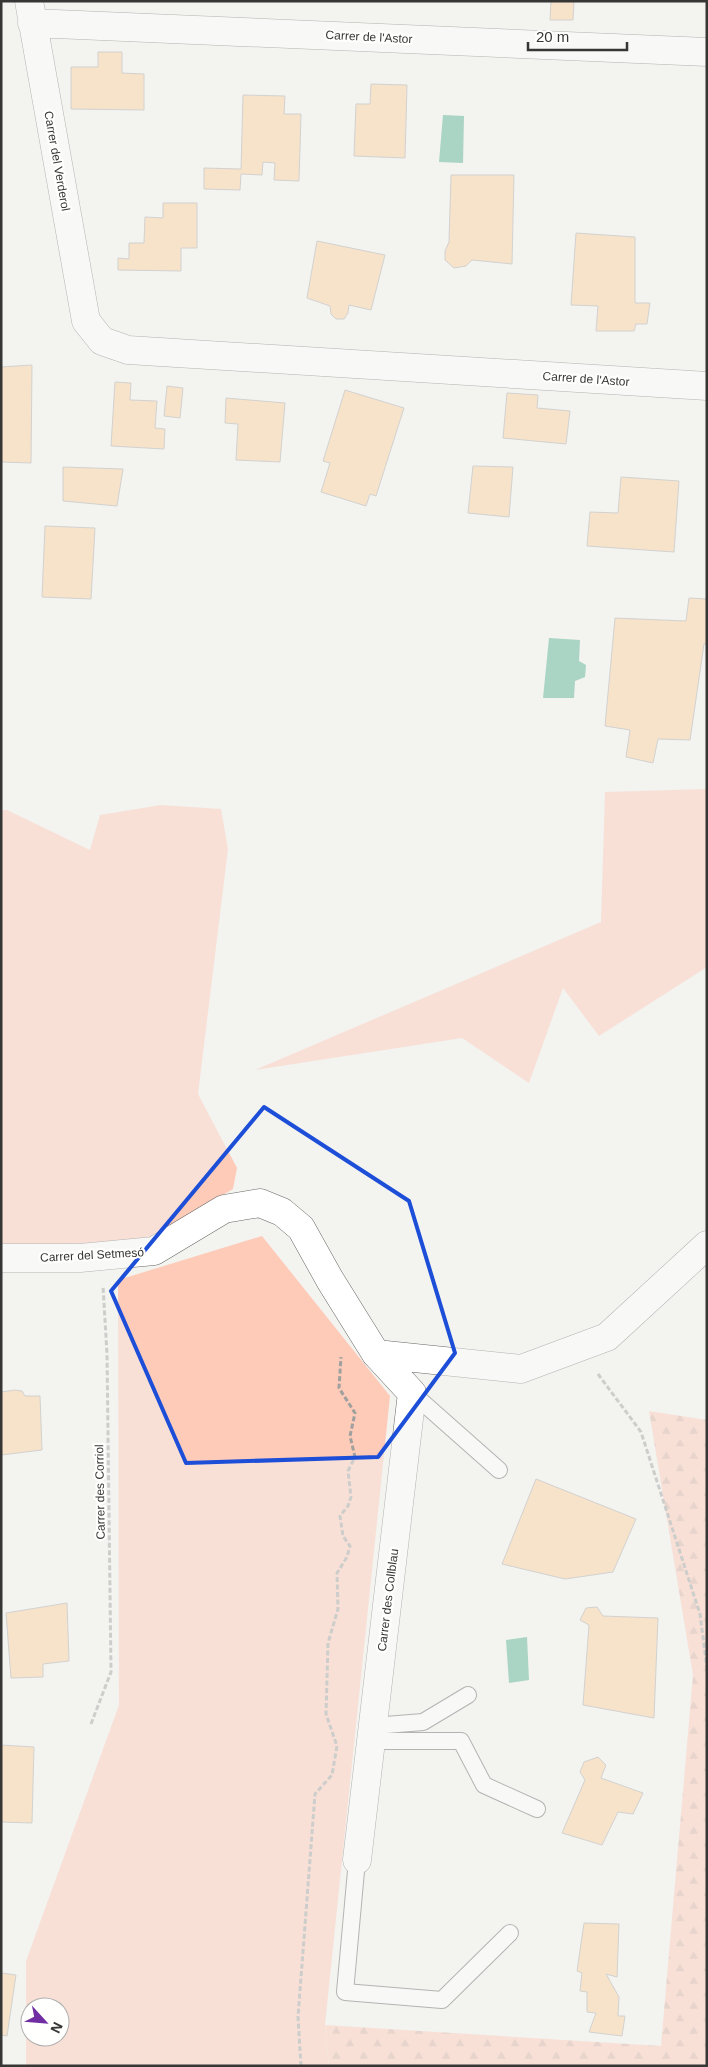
<svg xmlns="http://www.w3.org/2000/svg" width="708" height="2067" viewBox="0 0 708 2067" font-family="Helvetica,sans-serif">
<defs>
<pattern id="forest-firs" width="22" height="20" patternUnits="userSpaceOnUse" patternTransform="scale(1.25)"><rect width="22" height="20" fill="#fecbb8"/><path d="M5 1l3.5 6h-7zM16 11l3.5 6h-7z" fill="#daaf9f"/></pattern>
</defs>
<rect width="100%" height="100%" fill="#f3f3f0"/>
<!-- green -->
<path fill="#fecbb8" fill-rule="evenodd" d="M707,789V967L599,1036L563,988L529,1083L462,1038L255,1070L601,922L605,792Z
M161,805L221,809L228,849L198,1094L237,1168L233,1189L148,1239L118,1243L1,1245V810H7L90,850L100,815Z
M262,1236L390,1396L325,2025L329,2066H26V1961L119,1705L118,1280ZM30,2007H60V2037H30Z"/>
<!-- forest -->
<path fill="url(#forest-firs)" d="M649,1411L707,1420V2066H329L325,2025L661,2046L693,1675Z"/>
<!-- water -->
<path fill="#52b18f" d="M443,115L464,116L463,163L439,162Z
M549,638L580,640L579,661L586,665L585,677L575,681L574,698H543Z
M527,1637L529,1680L509,1683L506,1640Z"/>
<!-- building -->
<path fill="#fbd09b" stroke="#acaaa8" d="M551,1H574L573,20H550Z
M98,52H122V73L144,74V110L71,109V67H98Z
M371,84L407,85L405,158L354,156L356,104H370Z
M243,95L285,96L284,114H301L299,181L274,180L275,163L263,162L262,175L241,174L240,190L204,189V168L241,169Z
M451,175H514L512,264L472,260L466,266L454,268L445,260V251L449,242Z
M163,203H197V248H181V271L118,270V258L129,259V243H144L145,217L163,218Z
M576,233L635,237V303H650L647,324H636L634,331H596L598,306L571,305Z
M317,241L385,255L371,310L349,305L348,313L344,319H336L331,314L330,306L307,298Z
M32,365L31,463L1,462V367Z
M115,382L131,383L130,400L157,401L155,428L165,429L164,449L111,446Z
M167,386L183,388L180,418L164,416Z
M345,390L404,408L376,496L370,494L366,506L321,492L330,463L323,461Z
M507,393L538,395L537,408L570,411L566,444L503,438Z
M226,398L285,403L280,462L236,460L238,424L225,423Z
M473,466L513,467L509,517L468,513Z
M63,467L123,469L117,506L63,501Z
M621,477L679,481L674,552L587,546L590,512L618,513Z
M45,526L95,528L91,599L42,597Z
M689,598L707,599V644H704L690,740L658,739L653,763L626,757L630,730L605,726L615,618L686,621Z
M15,1390L22,1391L25,1396H40L42,1450L1,1455V1392Z
M536,1479L636,1519L613,1572L565,1579L502,1564Z
M67,1603L69,1661L43,1664V1677L11,1678L6,1613Z
M597,1607L603,1616L658,1618L654,1718L583,1705L589,1625L580,1620L586,1608Z
M1,1745L34,1747L32,1823L1,1822Z
M598,1757L606,1765L601,1778L643,1793L633,1814L618,1812L602,1845L562,1833L585,1780L580,1772L584,1762Z
M584,1923L619,1924L617,1977L606,1974L619,1997L618,2016H625L622,2036L589,2032L596,2013L587,2012V1992L580,1991L582,1973L577,1971Z
M1,1973L16,1975L7,2036L1,2035Z"/>
<g fill="none" stroke-linecap="round" stroke-linejoin="round">
<!-- lane casing -->
<g stroke="#686866" stroke-width="18">
<path id="lane" d="M412,1393L499,1470
M373,1726L423,1722L468,1695
M371,1741H461L484,1785L537,1809
M357,1860L345,1992L442,2000L510,1933"/>
</g>
<!-- street casing -->
<g stroke="#686866" stroke-width="29">
<path id="street" d="M29,1L86,321L102,341L128,350L707,386
M32,23L707,52
M1,1258H80L154,1251L224,1209L260,1203L282,1212L301,1228L330,1280L376,1354L412,1393L357,1860
M376,1354L521,1369L607,1337L707,1245"/>
</g>
<!-- path -->
<path stroke="#a0a09e" stroke-width="3" stroke-dasharray="5 2.5" stroke-linecap="butt" d="M598,1374L641,1432L700,1614L707,1668
M91,1724L111,1672L107,1354L103,1286
M301,2066L298,2017L315,1794L332,1775L337,1746L326,1714L328,1643L338,1609L337,1573L347,1557L350,1546L343,1536L340,1516L348,1506L351,1497L348,1471L355,1457L350,1436L355,1413L339,1388L341,1357"/>
<!-- lane -->
<use href="#lane" stroke="#fff" stroke-width="16"/>
<!-- street -->
<use href="#street" stroke="#fff" stroke-width="28"/>
</g>
<!-- marked area -->
<path d="M0 0H708V2067H0ZM264,1107L409,1201L455,1353L378,1457L186,1463L111,1291Z" fill="#f3f3f0" fill-opacity=".55" fill-rule="evenodd"/>
<path fill="none" stroke="#1d4ed8" stroke-width="4" stroke-linejoin="round" d="M264,1107L409,1201L455,1353L378,1457L186,1463L111,1291Z"/>
<g text-anchor="middle" dominant-baseline="central" stroke-width="4.5" stroke-linejoin="round" paint-order="stroke">
<!-- street labels -->
<g font-size="12" fill="#363635" stroke="#fffffe">
<text transform="translate(369 37) rotate(3)">Carrer de l'Astor</text>
<text transform="translate(57 161) rotate(80)">Carrer del Verderol</text>
<text transform="translate(586 379) rotate(4)">Carrer de l'Astor</text>
<text transform="translate(92 1255) rotate(-3)">Carrer del Setmesó</text>
<text transform="translate(100 1492) rotate(-91)">Carrer des Corriol</text>
<text transform="translate(388 1600) rotate(-83)">Carrer des Collblau</text>
</g>
</g>
<!-- border -->
<rect width="708" height="2067" fill="none" stroke="#363635" stroke-width="5"/>
<!-- north arrow -->
<g transform="translate(45 2022) rotate(116)"><circle r="24" fill="#fffffe" stroke="#afafae"/>
<path d="M0-4L9 19L0 12L-9 19Z" fill="#702ea2"/>
<text y="-8" font-size="14" font-weight="bold" text-anchor="middle" fill="#363635">N</text>
</g>
<!-- scale -->
<path d="M528 42v8h99v-8" fill="none" stroke="#363635" stroke-width="2.5"/>
<text x="536" y="42" font-size="15" fill="#363635" stroke="#fffffe" stroke-width="4" paint-order="stroke">20 m</text>
</svg>
